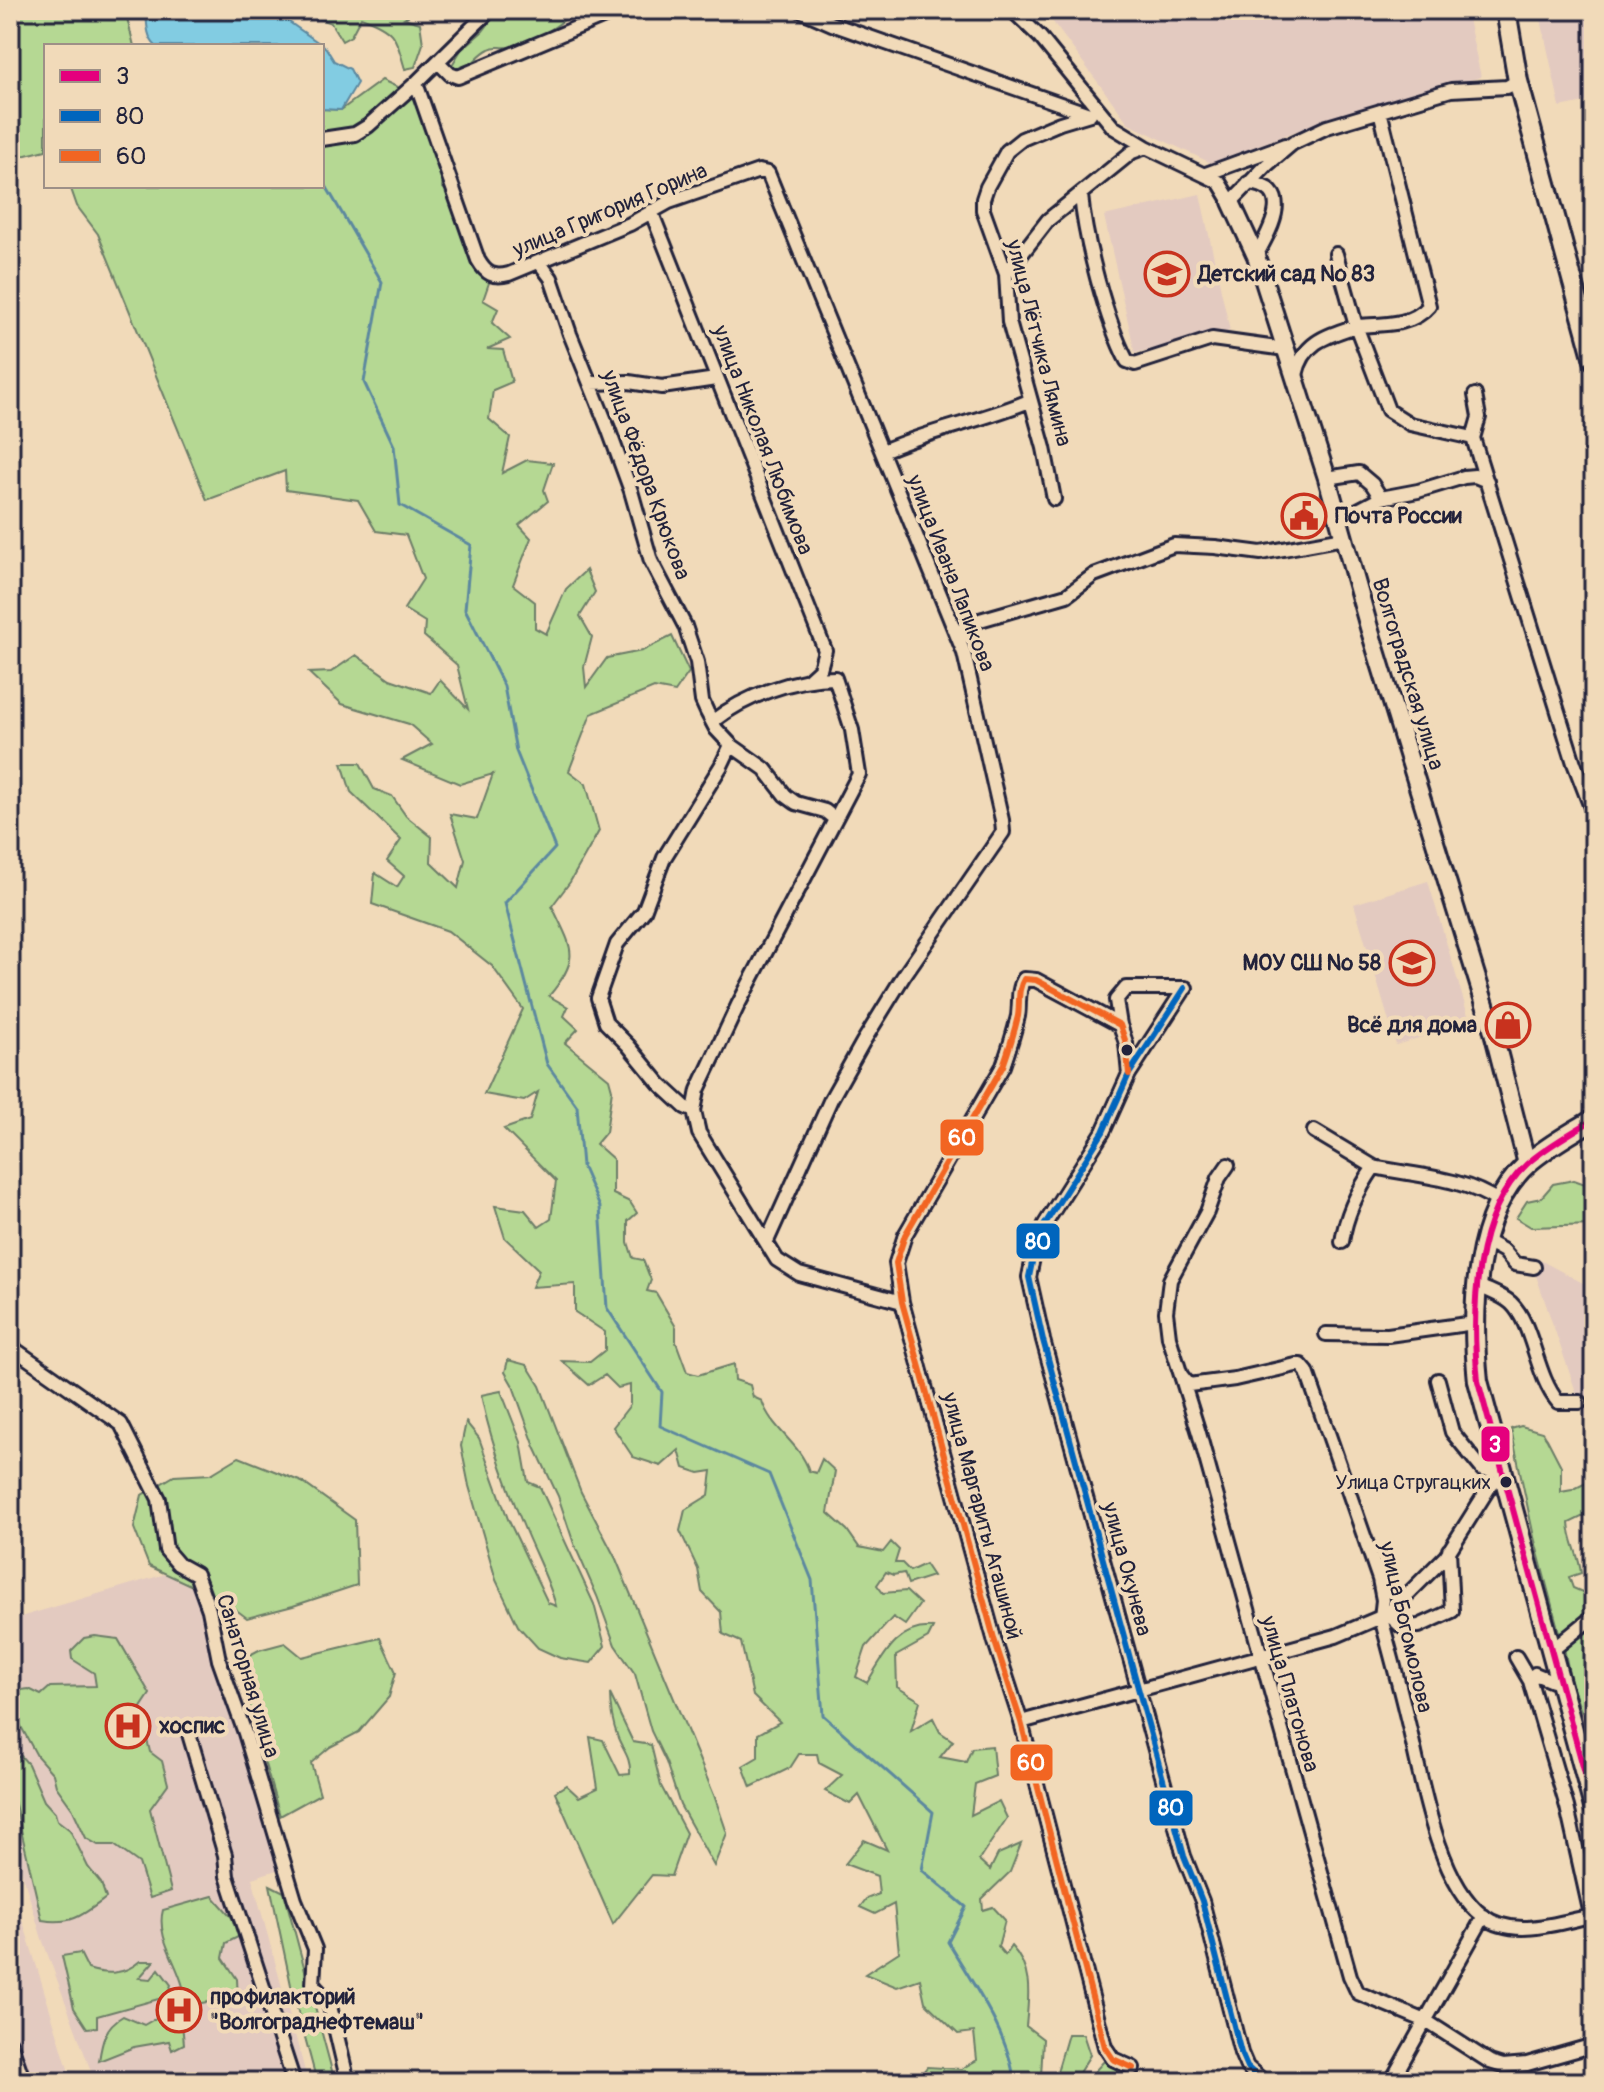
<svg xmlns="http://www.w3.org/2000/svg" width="1604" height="2092" viewBox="0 0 1604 2092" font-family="Pangolin,sans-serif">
<rect width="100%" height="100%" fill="#f1dab9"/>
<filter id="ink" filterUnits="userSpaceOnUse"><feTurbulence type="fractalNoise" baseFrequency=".0125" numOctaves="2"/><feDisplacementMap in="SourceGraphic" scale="16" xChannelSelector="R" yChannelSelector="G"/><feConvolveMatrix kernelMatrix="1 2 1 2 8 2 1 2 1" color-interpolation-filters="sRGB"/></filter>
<g filter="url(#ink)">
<!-- built -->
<path fill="#e3cac0" d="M1044,10H1466L1481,77L1318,123L1211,163L1129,124Z
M1539,10H1594V100L1560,107Z
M1200,194L1230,331L1135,353L1104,216Z
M1428,881L1470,1022L1396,1045L1354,904Z
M1540,1260L1594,1289V1444L1531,1261Z
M196,1565L289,1866L252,1878L308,2082H95L42,1939L10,1833V1620Z
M10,1885L25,1928L72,2082H10Z"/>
<!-- green -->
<path fill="#b5d893" stroke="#6c7d67" stroke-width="2" d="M10,10H125L134,46H46V150L10,159Z
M295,10H419L404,18L420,23L423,44L415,67L405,69C395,35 395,30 361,17L351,36L342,41L331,23Z
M499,10H576C558,26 532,44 508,47C500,48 496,45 489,49C475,56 475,66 458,71L452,65L461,50L483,31Z
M382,80L427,101L445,167L442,187L467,212L464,230L477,272L490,280L483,300L498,309L492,323L510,339L487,349L503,350L512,382L493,390L489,419L510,437L502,473L527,460L553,463L544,490L548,501L519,525L531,538L513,585L535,602V628L546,634L566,589L586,570L595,592L580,616L592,637L584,667L586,687L607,658L642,651L672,636L689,672L675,692L654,688L591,714L569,771L586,784L599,831L570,882L552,906C572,949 582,956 549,996L568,1007L564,1016L578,1029L565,1043L609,1079L612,1090L606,1132L596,1144L613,1159V1194L630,1202L637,1213L628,1221V1242L633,1258L643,1260L651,1280L647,1291L656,1293L676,1327V1342L687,1372L698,1375L734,1364L735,1380L750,1385L753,1397L762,1401C771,1429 800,1443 809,1471L816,1473L822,1459L835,1471L828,1513L847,1530L859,1547L883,1552L891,1542L899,1550L895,1563H902L910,1571L925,1564L933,1576L908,1584L904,1573L893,1575L886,1572L877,1585L883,1593L906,1591L920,1604L905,1625L893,1617L866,1647L856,1677L867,1683C883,1657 897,1625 933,1628L928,1638L896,1656L897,1687L920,1701L911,1731L933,1718L940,1732L953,1741L940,1757L966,1762L972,1748L992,1746L995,1776L975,1784L971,1815L999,1801L1007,1818L979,1860L990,1870L998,1854L1021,1844L1010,1872L982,1899L983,1910L993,1907L1005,1920L998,1947L1005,1955L1011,1946C1033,1969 1029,1996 1026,2026L1043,2039L1041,2077L1049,2082H915L927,2067L961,2069L977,2060L974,2032L958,2034L925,2002L920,1979L897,1987L865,1974L899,1952L894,1904L875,1914L860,1907L866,1899L879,1894L877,1876L845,1864L864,1840L887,1850L859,1795L850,1804L825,1791L842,1775L819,1763L817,1754H799L790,1768L751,1787L743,1766L758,1757V1734L780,1722L753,1696L741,1642L723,1634L721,1612L702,1592L698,1569L680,1531L685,1510L709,1495L712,1471L699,1473L684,1468L679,1450L661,1466L633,1457L613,1427L630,1405V1385L618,1388L605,1375L589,1385L562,1361L590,1362L605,1350V1332L575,1312V1284L532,1287L539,1270L505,1238L495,1206L525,1210L539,1227L551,1219L556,1181L504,1129L530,1120L538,1092L524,1101L484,1094L523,1009L492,966L448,931L372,904L375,873L397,887L404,876L387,861L401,840L351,792L342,763H360L374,789L392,796L406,816L432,837L431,862L458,888L465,860L450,814L477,819L493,774L460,784L402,760L432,744L409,724L342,704L309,673L331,672L356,655L390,679L431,693L440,680L468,709L457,665L424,636L425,622L404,609L423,579L406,535L376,531L358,500L286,490L285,471L207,500L98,234L77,206L70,186H322V109L341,110Z
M1574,1180L1585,1184L1594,1183V1225L1531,1227L1516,1218L1527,1201L1541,1198L1553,1184Z
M508,1360L527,1365L540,1386L581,1492L616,1559L714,1795L727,1833L714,1866L680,1805L666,1762L651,1731L635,1674L615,1645L597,1596L574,1544L558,1496L535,1447L513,1386L505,1372Z
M501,1391L521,1442L528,1482L540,1487L594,1604L605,1646L591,1663L560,1658L538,1648L518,1626L496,1580L469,1486L461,1446L466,1422L479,1438L508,1519L548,1603L556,1606C548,1577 534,1553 523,1525C506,1483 490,1439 481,1395Z
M1521,1426L1542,1432L1547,1439L1561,1466V1492L1572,1490L1594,1479V1511L1569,1523C1570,1541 1579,1555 1581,1573L1569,1577L1573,1588L1587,1594L1588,1614L1560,1636L1534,1537L1511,1429Z
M239,1457L302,1482L355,1520L357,1585L293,1606L247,1618L223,1600L149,1566L134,1528L142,1495L174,1476L211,1474Z
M1594,1625V1711H1581L1571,1683L1564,1648Z
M95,1636L118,1639L150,1694L140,1709L150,1752L162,1761L168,1784L150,1809L171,1891L150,1898L139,1863L114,1845H98L86,1838L73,1810L56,1786L53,1774L37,1756L12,1710L21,1690L29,1689L41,1695L50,1687L96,1686L94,1673L72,1659L71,1651L84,1638Z
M380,1638L396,1672L389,1697L359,1732L330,1747L311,1763L320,1794L280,1816L255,1730L240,1660L259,1650L285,1643L302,1657Z
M610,1694L633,1742L651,1745L661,1786L686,1833L671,1876L652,1875L613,1924L555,1792L566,1785L579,1797L598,1788L590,1737L603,1740L620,1775L630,1774C631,1758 624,1752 618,1738C613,1724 610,1709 610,1694Z
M21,1756L28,1764L44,1801L55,1813L57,1820L70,1830L88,1867L101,1883L106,1898C83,1915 72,1925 42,1920L10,1783V1760Z
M270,1885L284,1892L335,2082H317L291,1985Z
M213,1896L236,1922L240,1936L226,1943L223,1958L237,1979L238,2000L228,2007L214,2001L195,2004L185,1996C182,1968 155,1939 163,1910Z
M80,1953L88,1969C107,1975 124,1975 140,1961H154L139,1978L151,1979L159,1969L171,1985L166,1997L97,2016V2027L87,2028L74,2008L62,1956Z
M177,2006L182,2023L184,2044L172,2050L169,2041L134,2047L99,2061C102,2041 105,2026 123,2016L144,2025Z
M1068,2034H1083L1090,2055L1077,2076L1087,2080L1104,2061L1117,2070L1116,2082H1054Z"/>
<!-- water -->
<path fill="#82cce2" stroke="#5c889f" stroke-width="2" d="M146,10H272L326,48L334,61L350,69L357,83L341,110L322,109V46H156C146,37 147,22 146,10Z"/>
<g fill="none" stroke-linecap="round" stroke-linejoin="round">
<!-- stream -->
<path stroke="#5c889f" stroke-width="3" d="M322,179L382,282L364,382L394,446L400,505L471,545L465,609L504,686L516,751L555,848L505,903L547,1064L577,1106L582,1166L600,1207L607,1308L662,1392L660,1426L769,1474L812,1580L823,1715L933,1812L922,1870L966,1907L948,1942C971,1981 1011,2037 1014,2082"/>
<!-- minor casing -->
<g stroke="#22223b" stroke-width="18">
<path id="minor" d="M800,10L832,24L1089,114
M1012,10L1040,37L1113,127L1146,147L1219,182L1231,202L1267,165L1293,143L1327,127L1451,90L1507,87L1518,81
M438,62L450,74L458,77L619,10
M416,83L478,260C486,274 493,278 509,274L630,224L669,202L759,171L768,173L964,653L1002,820L1003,832L903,977L863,1042L831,1099L767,1241
M322,139L355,134L368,126L416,83L490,10
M1206,174L1285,145
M1248,183C1297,187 1269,232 1256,256
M1081,195C1085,240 1106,321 1127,361L1135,364L1212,339L1285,349
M651,211L825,650L820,669L808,680
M1336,254L1356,326C1382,324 1411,327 1429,306L1380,111
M539,262L551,278L570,334L608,428L631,491L651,561L685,626L697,662L702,701L707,712L716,729L731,745L765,769L785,795L796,803L825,811L835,819
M1006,274L1048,220L1132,152L1146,147
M1296,375C1303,342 1326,336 1356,326L1388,410L1410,424L1473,438L1479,417L1475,395
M591,383L629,382L662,387L716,379
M1473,438L1574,763L1594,815
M883,451C930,430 982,421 1029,401
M1327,478L1359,473L1372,484L1381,498
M1054,499L1044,448L1009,322L1006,274L983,210V199L987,187L1007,151L1022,139L1060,123L1090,114
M1339,520L1381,498L1418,491L1464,477L1475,476L1487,481
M960,642L966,624L1067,595L1094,575L1174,545L1215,547L1261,553L1344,538
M713,721C745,696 794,678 835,678L852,730L859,774L738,1005L698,1090L694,1111L699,1133L777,1260L799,1274L902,1302
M1185,988L1129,1074L1103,1132L1045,1224L1035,1248L1029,1277L1043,1340L1184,1856L1202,1901L1241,2053L1247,2067L1264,2082
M1120,1025L1116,1000L1126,988H1186
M1129,1074L1126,1043L1120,1025L1036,980L1024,979C1017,990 1020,1004 1018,1016C1014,1033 1009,1049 1003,1066L905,1235L896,1263L902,1302L995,1642L1021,1722L1105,2047L1113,2059L1133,2068
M694,1111L685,1107L660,1084L628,1045L606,1023L598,998L617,944L644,911L664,858L721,766L731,745
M1314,1131L1374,1167
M1228,1165L1219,1178L1207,1212L1170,1280L1166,1312L1169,1337L1199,1433L1350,1976L1358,1993L1426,2021L1490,2062L1503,2066L1527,2064L1594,2045
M1486,1241L1504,1251L1515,1264L1534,1267
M1342,1242C1346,1214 1358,1190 1374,1167C1416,1176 1463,1177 1499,1202
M1477,1285C1488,1291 1502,1295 1511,1303C1534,1325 1535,1375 1558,1402H1580
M1326,1334L1388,1335L1474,1323
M10,1346L121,1424L159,1499L166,1550L178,1564L196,1574L209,1610L219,1660L245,1733L295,1900L315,1949L313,1985L329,2002L348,2082
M1181,1375L1189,1385L1235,1379L1296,1365H1301L1307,1372L1379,1579L1383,1600L1381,1618C1390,1651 1399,1685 1407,1718C1421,1774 1436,1881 1483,1916C1513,1939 1558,1923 1591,1916
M1438,1380L1452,1432L1483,1470L1502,1471
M1388,1614L1402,1627L1419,1626L1452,1611L1449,1550
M1551,1651L1594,1616
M1516,1657L1530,1681L1535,1674L1552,1681L1559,1679
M1530,1681L1567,1807L1594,1928
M1021,1722L1336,1636L1388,1614L1446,1556L1490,1486L1502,1471
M189,1734L225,1855L227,1876L294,2082
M10,2042L24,2082
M1391,2082L1484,1916"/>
</g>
<!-- tertiary casing -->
<g stroke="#22223b" stroke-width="22">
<path id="tertiary" d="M1231,202L1256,256L1327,478L1370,631L1491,1024L1527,1164"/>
</g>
<!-- secondary casing -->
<g stroke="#22223b" stroke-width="24">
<path id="secondary" d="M1506,10L1518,81L1594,360
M1594,1119C1572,1133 1547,1146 1527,1164C1473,1214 1471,1313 1478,1381L1594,1807"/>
</g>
<!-- minor -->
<use href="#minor" stroke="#f1dab9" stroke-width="12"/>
<!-- tertiary -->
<use href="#tertiary" stroke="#f1dab9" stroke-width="16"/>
<!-- secondary -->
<use href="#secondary" stroke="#f1dab9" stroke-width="18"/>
<!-- bus-1 casing -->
<g stroke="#f1dab9" stroke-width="12">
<path id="bus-1" d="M1594,1119C1572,1133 1547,1146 1527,1164C1473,1214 1471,1313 1478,1381L1594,1807"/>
</g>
<!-- bus-2 casing -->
<g stroke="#f1dab9" stroke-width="12">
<path id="bus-2" d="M1185,988L1129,1074L1103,1132L1045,1224L1035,1248L1029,1277L1043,1340L1184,1856L1202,1901L1241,2053L1247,2067L1264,2082"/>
</g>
<!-- bus-3 casing -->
<g stroke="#f1dab9" stroke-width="12">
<path id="bus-3" d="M1129,1074L1126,1043L1120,1025L1036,980L1024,979C1017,990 1020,1004 1018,1016C1014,1033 1009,1049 1003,1066L905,1235L896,1263L902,1302L995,1642L1021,1722L1105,2047L1113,2059L1133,2068"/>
</g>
<!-- bus-1 -->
<use href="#bus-1" stroke="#e5007d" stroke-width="6"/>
<!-- bus-2 -->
<use href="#bus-2" stroke="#0065bd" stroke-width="6"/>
<!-- bus-3 -->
<use href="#bus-3" stroke="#f26522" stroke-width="6"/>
</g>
</g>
<!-- icons -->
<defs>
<g id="school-ring" transform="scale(2.3)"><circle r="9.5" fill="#f1dab9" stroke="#c8321e" stroke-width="1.5"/><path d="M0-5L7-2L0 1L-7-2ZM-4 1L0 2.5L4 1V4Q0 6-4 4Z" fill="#c8321e"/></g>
<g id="civic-ring" transform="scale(2.3)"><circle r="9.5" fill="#f1dab9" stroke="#c8321e" stroke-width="1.5"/><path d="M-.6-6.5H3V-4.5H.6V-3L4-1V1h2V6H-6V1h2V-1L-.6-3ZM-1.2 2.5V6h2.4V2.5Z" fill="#c8321e"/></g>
<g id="shop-ring" transform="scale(2.3)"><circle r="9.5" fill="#f1dab9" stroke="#c8321e" stroke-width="1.5"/><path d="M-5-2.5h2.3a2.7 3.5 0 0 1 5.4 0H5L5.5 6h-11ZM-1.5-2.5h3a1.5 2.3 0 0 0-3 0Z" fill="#c8321e"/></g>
<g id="hospital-ring" transform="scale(2.3)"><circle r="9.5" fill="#f1dab9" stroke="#c8321e" stroke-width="1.5"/><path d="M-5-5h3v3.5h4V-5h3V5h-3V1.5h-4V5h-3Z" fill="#c8321e"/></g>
</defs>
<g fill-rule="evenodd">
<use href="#school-ring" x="1167" y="274"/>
<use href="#civic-ring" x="1304" y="516"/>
<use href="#school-ring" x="1412" y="963"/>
<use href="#shop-ring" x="1508" y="1025"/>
<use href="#hospital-ring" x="128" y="1726"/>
<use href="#hospital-ring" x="179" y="2010"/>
</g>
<!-- markers -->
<g fill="#22223b" stroke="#f1dab9" stroke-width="3">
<circle cx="1127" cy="1050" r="7"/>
<circle cx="1506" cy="1482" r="7"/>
</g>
<g text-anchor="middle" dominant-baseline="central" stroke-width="8" stroke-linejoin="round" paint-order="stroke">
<!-- bus labels -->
<g font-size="20" fill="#22223b" stroke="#f1dab9" text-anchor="end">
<text x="1491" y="1482">Улица Стругацких</text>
</g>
<!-- street labels -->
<g font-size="22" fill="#22223b" stroke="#f1dab9">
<text transform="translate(610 210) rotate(-23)">улица Григория Горина</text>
<text transform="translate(1039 343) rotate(76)">улица Лётчика Лямина</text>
<text transform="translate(763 440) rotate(69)">улица Николая Любимова</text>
<text transform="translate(646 475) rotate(70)">улица Фёдора Крюкова</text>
<text transform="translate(951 573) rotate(69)">улица Ивана Лапикова</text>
<text transform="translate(1408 674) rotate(73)">Волгоградская улица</text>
<text transform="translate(982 1516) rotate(75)">улица Маргариты Агашиной</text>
<text transform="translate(1127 1569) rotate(75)">улица Окунева</text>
<text transform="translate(1406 1627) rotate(77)">улица Богомолова</text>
<text transform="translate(248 1676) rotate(73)">Санаторная улица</text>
<text transform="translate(1290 1694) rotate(74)">улица Платонова</text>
</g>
<!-- poi labels -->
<g font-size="22" font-weight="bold" fill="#22223b" stroke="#f1dab9" text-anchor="start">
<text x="1198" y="274">Детский сад № 83</text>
<text x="1335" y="516">Почта России</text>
<text x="1381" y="963" text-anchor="end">МОУ СШ № 58</text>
<text x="1477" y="1025" text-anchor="end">Всё для дома</text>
<text x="159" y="1726">хоспис</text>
<text x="210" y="1997">профилакторий<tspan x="210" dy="25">"Волгограднефтемаш"</tspan></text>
</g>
</g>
<g stroke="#f1dab9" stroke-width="3">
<rect x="939" y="1118" width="46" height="39" rx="8" fill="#f26522"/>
<rect x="1015" y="1222" width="46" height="38" rx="8" fill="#0065bd"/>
<rect x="1480" y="1425" width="31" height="38" rx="8" fill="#e5007d"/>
<rect x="1009" y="1743" width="45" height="39" rx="8" fill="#f26522"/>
<rect x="1148" y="1789" width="46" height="38" rx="8" fill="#0065bd"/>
</g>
<g font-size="22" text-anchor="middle" font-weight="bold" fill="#fff">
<text x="962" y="1145">60</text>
<text x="1038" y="1249">80</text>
<text x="1495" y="1452">3</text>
<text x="1031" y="1770">60</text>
<text x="1171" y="1815">80</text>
</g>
<!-- margin -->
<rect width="1604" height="2092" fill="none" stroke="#f1dab9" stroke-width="40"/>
<rect x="20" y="20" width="1564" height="2052" fill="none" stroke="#22223b" stroke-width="3" filter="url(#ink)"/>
<!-- legend -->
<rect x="44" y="44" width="280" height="144" fill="#f1dab9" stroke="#9e9087" stroke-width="2"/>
<rect x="60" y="70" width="40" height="12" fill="#e5007d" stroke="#9e9087" stroke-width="2"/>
<text x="116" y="84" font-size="24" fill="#22223b">3</text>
<rect x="60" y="110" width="40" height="12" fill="#0065bd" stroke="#9e9087" stroke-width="2"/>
<text x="116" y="124" font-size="24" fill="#22223b">80</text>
<rect x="60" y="150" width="40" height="12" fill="#f26522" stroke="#9e9087" stroke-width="2"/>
<text x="116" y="164" font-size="24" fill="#22223b">60</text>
</svg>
